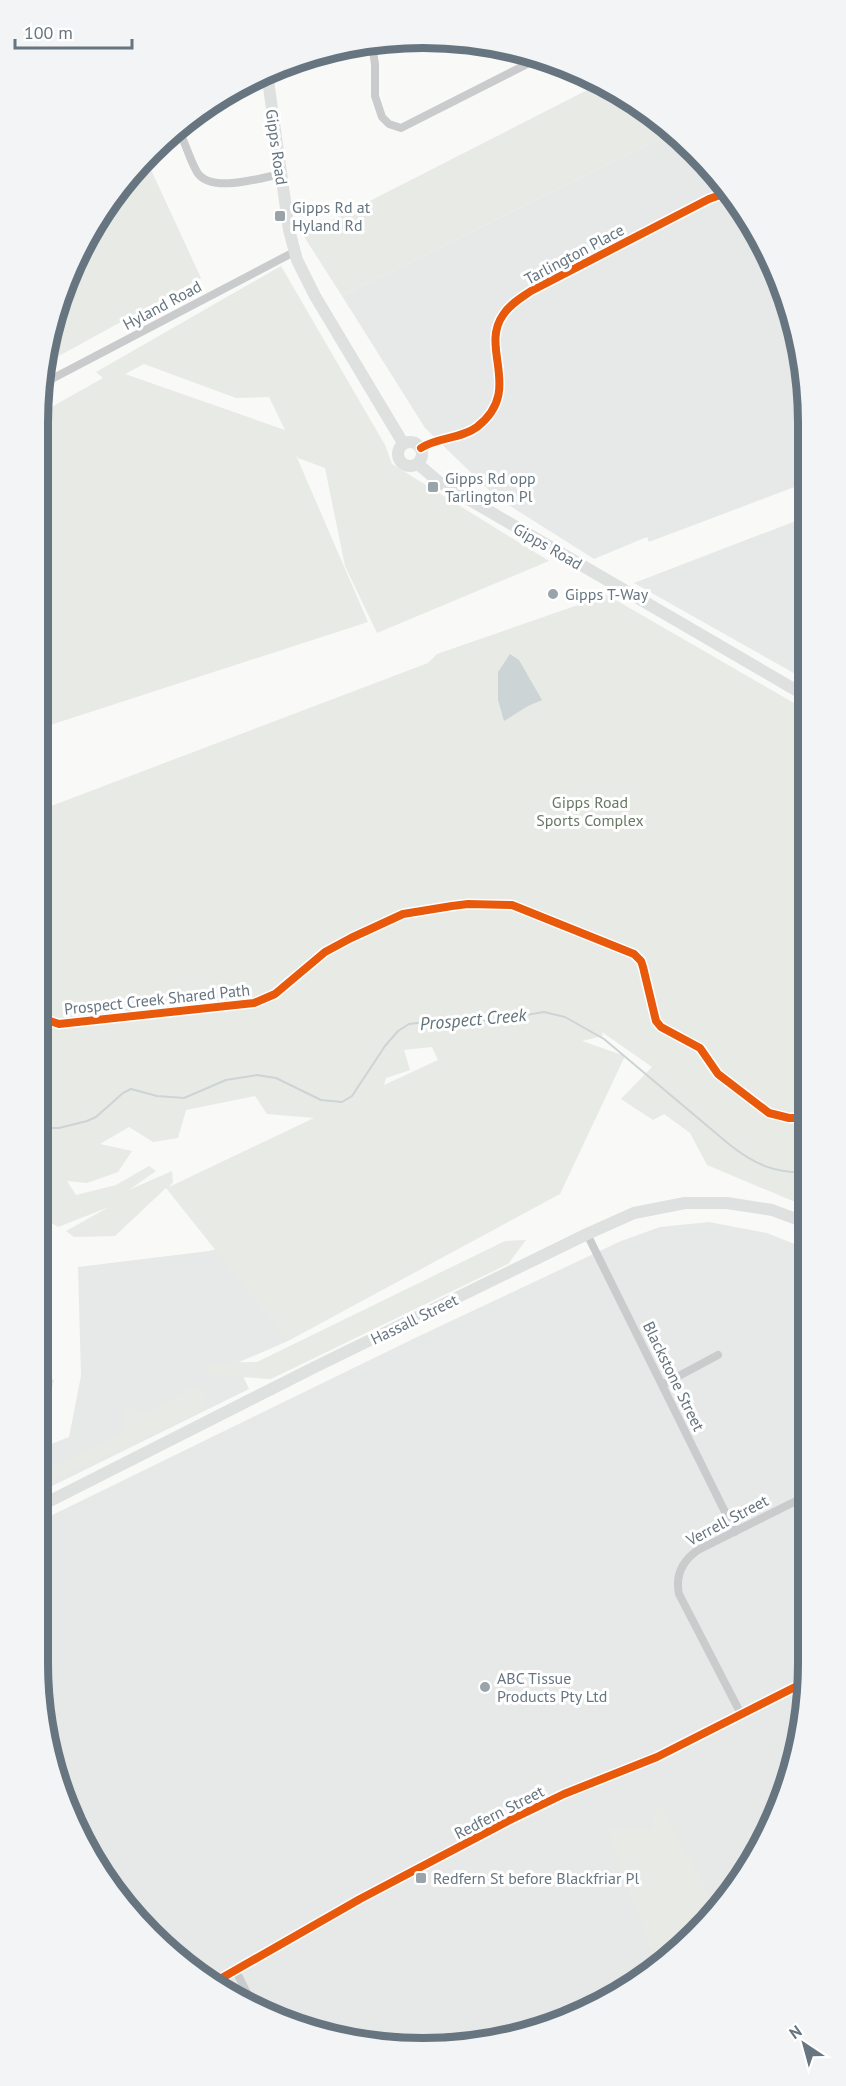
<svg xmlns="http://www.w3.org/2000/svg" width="846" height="2086" viewBox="0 0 846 2086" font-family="'PT Sans',sans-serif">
<rect width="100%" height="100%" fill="#f9f9f8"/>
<!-- built -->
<path fill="#e7e9e8" d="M672,133L713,169L779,275L805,372V483L649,542L647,537L594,559L496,497L425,428L342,296Z
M806,517V680L634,583Z
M709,1222L767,1233L807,1249L808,1663L788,1787L729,1898L616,1997L498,2041L372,2045L231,1997L133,1917L58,1787L38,1663V1522L415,1338L621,1241L660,1227Z
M256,1238L288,1341L237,1363L249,1389L38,1493V1417L46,1446L69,1437L81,1376L78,1267L209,1251Z"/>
<!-- green -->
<path fill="#e8eae6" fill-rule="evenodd" d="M599,84L637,103L672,133L342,296L303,235Z
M146,159L201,278L48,362L58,299L133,169Z
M281,266L385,445L392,464L549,561L377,633L345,566L325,468L298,458L295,453L368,622L38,729L39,414L103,378L96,372ZM144,364L236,398L269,397L285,430L125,374Z
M607,595L806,710L807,1207L707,1165L690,1133L664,1114L653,1120L621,1099L652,1067L602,1032L603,1036L582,1041L625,1056L560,1194L288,1341L166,1188L115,1236L74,1237L66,1231L109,1207L58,1227L50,1222L51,1246L38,1255L42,1301L49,1307L38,1342V1242L45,1237L38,1234V811L428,663L437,654ZM432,1047L438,1060L384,1085L386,1078L410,1070L404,1050ZM255,1096L267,1114L314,1118L169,1187L173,1182L172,1171L129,1190L156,1171L149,1166L116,1185L76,1195L67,1181L87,1183L118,1172L132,1151L100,1144L129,1127L153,1142L178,1138L186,1110Z
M526,1240L508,1264L271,1379L210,1375L205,1363L257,1362L505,1241Z
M38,1347L43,1376L54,1380L42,1431L38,1409Z
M195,1385L208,1397L198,1412L38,1487V1473L110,1440L123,1430L125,1410L133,1406L146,1415Z
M658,1800L716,1909L655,1962L608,1830L652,1829Z"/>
<!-- water -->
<path fill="#cdd4d6" d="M510,654L519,660L542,700L528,706L504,721L498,700V672Z"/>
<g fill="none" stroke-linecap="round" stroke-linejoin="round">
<!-- stream -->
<path stroke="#cdd4d6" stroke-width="2" d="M38,1128H59L87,1121L96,1117L123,1093L131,1089L157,1096L184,1098L226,1080L257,1075L276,1078L321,1100L342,1102L352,1096L385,1046L398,1031L409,1024L435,1021H490L544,1012L565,1017L604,1039L730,1145C754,1164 776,1174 807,1172"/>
<!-- street -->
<path stroke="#cacbcc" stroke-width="8" d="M372,45L375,64V96L382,117L389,124L401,128L541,57
M180,133C186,145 190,160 197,172C210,194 260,178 281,174
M44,383L294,252
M421,448C438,437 461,439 477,427C524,390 479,349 503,315C510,304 521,298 531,291L709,199L723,194L729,195
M587,1234L735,1532
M662,1385L718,1355
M741,1714L679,1594C675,1575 682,1561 698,1550L808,1495
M236,1971L253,2005
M213,1983L360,1899L510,1820L564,1794L657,1757L805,1682"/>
<!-- secondary -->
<path stroke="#dfe0e0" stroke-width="12" d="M267,73L289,230L297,260L315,296L403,443
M398 454a12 12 0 1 1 24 0a12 12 0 1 1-24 0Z
M418,464L439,482L806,696
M38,1507L317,1366L587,1234L634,1213L685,1203H727L772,1210L807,1223"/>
<!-- cycleway casing -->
<g stroke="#fff" stroke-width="11">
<path id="cycleway" d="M421,448C438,437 461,439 477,427C524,390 479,349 503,315C510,304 521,298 531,291L709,199L723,194L729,195
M38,1017L59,1024L254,1003L275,994L325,952L351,938L403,914L452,906L468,904L512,905L634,954L641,961L643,967L656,1021L661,1027L700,1048L718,1074L769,1113L789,1118H807
M213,1983L360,1899L510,1820L564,1794L657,1757L805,1682"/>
</g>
<!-- cycleway -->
<use href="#cycleway" stroke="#e8590c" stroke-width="8"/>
</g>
<!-- markers -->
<g fill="#99a3aa" stroke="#fff" stroke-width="2">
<rect x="274" y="210" width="12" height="12" rx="3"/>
<rect x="427" y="481" width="12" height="12" rx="3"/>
<circle cx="553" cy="594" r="6"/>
<circle cx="485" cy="1687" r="6"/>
<rect x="415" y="1872" width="12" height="12" rx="3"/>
</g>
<g text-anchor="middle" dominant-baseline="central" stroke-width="6" stroke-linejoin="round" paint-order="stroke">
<!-- street labels -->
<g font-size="16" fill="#667580" stroke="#fff">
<text transform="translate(277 147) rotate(82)">Gipps Road</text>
<text transform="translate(574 254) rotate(-28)">Tarlington Place</text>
<text transform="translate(162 305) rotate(-28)">Hyland Road</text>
<text transform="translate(548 546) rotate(30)">Gipps Road</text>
<text transform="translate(157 999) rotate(-6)">Prospect Creek Shared Path</text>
<text transform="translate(414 1319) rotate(-26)">Hassall Street</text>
<text transform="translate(674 1376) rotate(64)">Blackstone Street</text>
<text transform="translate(727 1520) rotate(-28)">Verrell Street</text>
<text transform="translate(499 1812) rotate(-27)">Redfern Street</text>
</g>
<!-- poi labels -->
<g font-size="16" fill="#667580" stroke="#fff" text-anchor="start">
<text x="292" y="207">Gipps Rd at<tspan x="292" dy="18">Hyland Rd</tspan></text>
<text x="445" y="478">Gipps Rd opp<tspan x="445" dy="18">Tarlington Pl</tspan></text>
<text x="565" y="594">Gipps T-Way</text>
<text x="497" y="1678">ABC Tissue<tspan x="497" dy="18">Products Pty Ltd</tspan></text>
<text x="433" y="1878">Redfern St before Blackfriar Pl</text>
</g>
<!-- park labels -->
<g font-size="16" fill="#697965" stroke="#fff">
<text x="590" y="802">Gipps Road<tspan x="590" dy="18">Sports Complex</tspan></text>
</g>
<!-- water labels -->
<g font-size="18" font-style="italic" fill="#61737a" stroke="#fff">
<text transform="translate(473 1019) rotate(-5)">Prospect Creek</text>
</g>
</g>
<!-- crop -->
<path d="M0 0H846V2086H0ZM423 48H423A375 375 0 0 1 798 423V1663A375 375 0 0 1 423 2038H423A375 375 0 0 1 48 1663V423A375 375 0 0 1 423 48Z" fill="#f3f4f5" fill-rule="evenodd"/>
<path fill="none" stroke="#667580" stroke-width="8" d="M423 48H423A375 375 0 0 1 798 423V1663A375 375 0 0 1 423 2038H423A375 375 0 0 1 48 1663V423A375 375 0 0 1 423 48Z"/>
<!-- north arrow -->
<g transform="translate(804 2044) rotate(324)" stroke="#ffffff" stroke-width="4.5" paint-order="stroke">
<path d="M0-4.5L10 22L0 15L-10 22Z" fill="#667580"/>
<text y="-9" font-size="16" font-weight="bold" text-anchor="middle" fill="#667580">N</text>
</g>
<!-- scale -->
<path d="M15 39v9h117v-9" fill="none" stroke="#667580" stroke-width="3"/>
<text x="24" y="39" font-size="18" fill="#667580" stroke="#ffffff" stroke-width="4.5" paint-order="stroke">100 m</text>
</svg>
